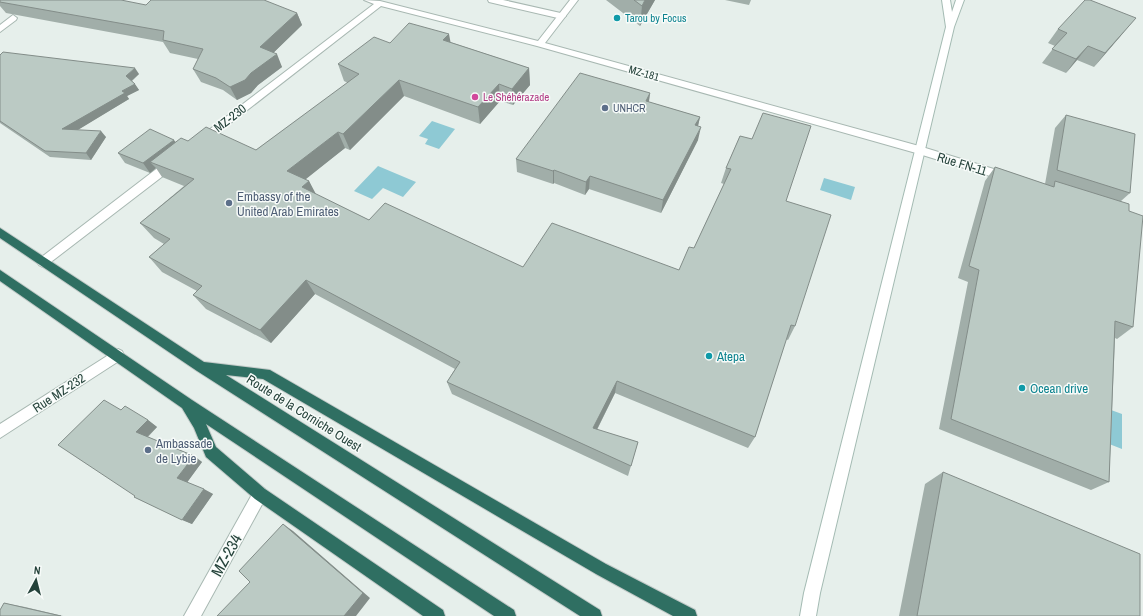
<svg xmlns="http://www.w3.org/2000/svg" width="1143" height="616" viewBox="0 0 1143 616" font-family="'Archivo Narrow',sans-serif">
<rect width="100%" height="100%" fill="#e6efeb"/>
<!-- water -->
<path fill="#8ec9d4" d="M432,121L455,129L439,149L425,144L428,139L419,136Z
M378,166L416,182L403,197L383,188L372,199L354,191Z
M824,178L855,187L851,200L820,190Z
M1100,406L1122,414V449L1099,440Z"/>
<g fill="none" stroke-linecap="round" stroke-linejoin="round">
<!-- lane casing -->
<g stroke="#a8b8b2" stroke-width="2">
<path id="lane" d="M488,0H503L565,14L566,16L562,19L489,2Z"/>
</g>
<!-- street casing -->
<g stroke="#a8b8b2" stroke-width="2">
<path id="street" d="M364,0L380,1L538,41L570,0H578L545,43L919,146L1010,174L1011,177L1010,180L1006,181L916,153L537,46L381,6L205,143H197L196,141L197,139L374,4Z
M13,15L17,18L16,20L0,32V25Z
M172,159L176,160L177,163L176,166L47,265L43,267L39,265L37,262L39,259L168,160Z
M118,349L122,351L124,355L122,359L0,438V424Z
M260,487L265,489L267,494L265,499L201,616H184L255,489Z"/>
</g>
<!-- secondary casing -->
<g stroke="#a4bbb3" stroke-width="2">
<path id="secondary" d="M942,0H950L952,12L956,0H964L954,27L820,593L816,616H800L804,593L946,27Z"/>
</g>
<!-- highway casing -->
<g stroke="#c2cac8" stroke-width="2">
<path id="highway" d="M0,228L204,362L270,370L606,564L695,610L697,616H673L596,574L263,379L226,375L600,610L602,616H580L197,371L0,238Z
M0,270L192,400L514,610L516,616H494L206,424L216,447L265,489L443,610L445,616H423L255,499L206,457L194,428L182,408L0,281Z"/>
</g>
<!-- lane -->
<use href="#lane" fill="#fff" fill-rule="evenodd"/>
<!-- street -->
<use href="#street" fill="#fff" fill-rule="evenodd"/>
<!-- secondary -->
<use href="#secondary" fill="#fff" fill-rule="evenodd"/>
<!-- highway -->
<use href="#highway" fill="#2f6f62" fill-rule="evenodd"/>
</g>
<!-- wall -->
<path fill="#a1aea9" d="M0,0L146,5L297,13L302,25L273,53L282,67L258,85L251,93L237,100L223,90L201,82L193,69L198,59L170,53L163,42L6,13L0,6Z
M606,0H655L640,26Z
M725,0H751L749,5Z
M1058,29L1124,32L1094,67L1077,60L1066,73L1042,63L1055,46L1048,43Z
M450,42L529,68L530,85L513,105L500,101L480,124L404,96L350,150L345,148L305,179L309,181L315,194L369,220L523,267L679,270L694,248L724,184L721,183L726,168L740,136L786,201L795,326L788,340L786,339L755,437L748,448L615,393L597,430L638,442L628,476L452,394L447,382L455,369L315,294L271,343L206,309L193,295L197,291L162,272L149,257L164,244L154,238L140,223L184,186L162,177L156,168L150,173L125,163L118,153L176,142L188,141L256,150L348,83L344,81L338,64L390,43Z
M0,55L139,74L132,81L139,90L127,96L129,99L77,130L106,137L91,160L50,157L0,123Z
M650,93L649,102L700,117L698,126V140L661,213L589,189L585,195L554,183L553,184L517,172L516,159Z
M1066,115L1130,193L1121,201L1129,211L1133,327L1117,339L1115,338L1109,482L1091,490L939,429L968,282L958,278L985,181L995,167L1045,184L1055,128Z
M148,420L157,427L148,437L194,456L202,462L187,482L213,494L192,524L134,497L135,496Z
M943,472L1140,616H899L925,484Z
M4,603L25,607L63,616H0Z"/>
<!-- shaded-wall -->
<path fill="#838d89" d="M645,0H655L640,26L642,6Z
M297,13L302,25L266,60L260,47Z
M1136,18L1094,67L1105,53Z
M449,34L452,50L443,40Z
M1088,46L1077,60L1066,73L1076,59Z
M277,54L282,67L258,85L251,93L237,100L230,87Z
M135,68L139,74L130,82L126,76Z
M529,68L530,85L513,105L512,89Z
M399,80L404,96L350,150L343,134Z
M135,84L139,90L127,96L129,99L68,136L62,129L122,91Z
M499,84L500,101L480,124L478,107Z
M650,93L648,107L646,101Z
M700,117L697,130L695,125Z
M701,127L698,140L661,213L663,200Z
M101,131L106,137L91,160L86,153Z
M338,132L345,148L296,187L287,171Z
M174,140L181,149L150,162L156,168L150,173L143,163Z
M554,170V183L553,184V171Z
M590,176L589,189L585,195L586,182Z
M309,181L317,196L302,187Z
M306,280L315,294L271,343L260,330Z
M617,381L615,393L592,439L593,428Z
M148,420L157,427L146,438L136,432Z
M194,456L202,462L186,484L177,478Z
M204,489L213,494L192,524L182,520Z
M283,524L293,531L370,598L356,616H344Z"/>
<!-- building -->
<path fill="#bbcac4" stroke="#838d89" d="M0,0H121L146,5L151,0H264L297,13L260,47L277,54L251,73L245,80L230,87L216,78L193,69L203,49L163,40L164,31L0,2Z
M634,0H645L642,6Z
M1085,0H1090L1136,18L1105,53L1088,46L1076,59L1052,49L1067,33L1058,29Z
M409,23L449,34L443,40L529,68L512,89L499,84L478,107L399,80L343,134L338,132L287,171L309,181L302,187L369,220L385,203L523,267L552,223L679,270L689,247L694,248L731,169L726,168L740,136L752,139L763,113L811,126L786,201L831,215L795,326L791,325L755,437L617,381L593,428L638,442L631,466L447,382L460,362L306,280L260,330L193,295L202,286L149,257L170,239L140,223L194,179L150,162L181,138L188,141L206,127L256,150L359,74L338,64L374,37L390,43Z
M3,52L135,68L126,76L135,84L122,91L125,93L62,129L101,131L86,153L45,151L0,121V55Z
M580,73L650,93L646,101L700,117L695,125L701,127L663,200L590,176L586,182L554,170L553,171L516,159Z
M1066,115L1135,134L1130,193L1057,170Z
M150,129L174,140L143,163L118,153Z
M995,167L1054,187L1055,181L1129,204V211L1143,216L1133,327L1115,321L1109,482L951,419L979,270L969,266Z
M104,400L121,410L125,406L148,420L136,432L194,456L177,478L204,489L182,520L134,497L135,496L58,445Z
M943,472L1140,554V616H917Z
M283,524L363,593L344,616H217L250,582L239,571Z
M4,603L61,616H0V610Z"/>
<!-- markers -->
<g fill="#0f9aa8" stroke="#f7fbf9" stroke-width="1.5">
<circle cx="617" cy="18" r="4"/>
<circle cx="709" cy="356" r="4"/>
<circle cx="1022" cy="388" r="4"/>
</g>
<circle fill="#d1479c" stroke="#f7fbf9" stroke-width="1.5" cx="475" cy="97" r="4"/>
<g fill="#5c6f8a" stroke="#f7fbf9" stroke-width="1.5">
<circle cx="605" cy="108" r="4"/>
<circle cx="229" cy="203" r="4"/>
<circle cx="148" cy="450" r="4"/>
</g>
<g text-anchor="middle" dominant-baseline="central" stroke-width="3" stroke-linejoin="round" paint-order="stroke">
<!-- far-culture labels -->
<g font-size="11" fill="#0d838f" stroke="#f7fbf9" text-anchor="start">
<text x="625" y="18">Tarou by Focus</text>
</g>
<!-- far-street labels -->
<g font-size="11" fill="#24423a" stroke="#f7fbf9">
<text transform="translate(644 73) rotate(16)">MZ-181</text>
</g>
<!-- far-hotel labels -->
<g font-size="11" fill="#b23c85" stroke="#f7fbf9" text-anchor="start">
<text x="483" y="97">Le Shéhérazade</text>
</g>
<!-- far-service labels -->
<g font-size="11" fill="#4e5e75" stroke="#f7fbf9" text-anchor="start">
<text x="613" y="108">UNHCR</text>
</g>
<!-- street labels -->
<g font-size="13" fill="#24423a" stroke="#f7fbf9">
<text transform="translate(230 118) rotate(-38)">MZ-230</text>
<text transform="translate(962 164) rotate(17)">Rue FN-11</text>
<text transform="translate(59 393) rotate(-33)">Rue MZ-232</text>
<text transform="translate(304 413) rotate(32)">Route de la Corniche Ouest</text>
</g>
<!-- service labels -->
<g font-size="13" fill="#4e5e75" stroke="#f7fbf9" text-anchor="start">
<text x="237" y="196">Embassy of the<tspan x="237" dy="15">United Arab Emirates</tspan></text>
<text x="156" y="443">Ambassade<tspan x="156" dy="15">de Lybie</tspan></text>
</g>
<!-- culture labels -->
<g font-size="13" fill="#0d838f" stroke="#f7fbf9" text-anchor="start">
<text x="717" y="356">Atepa</text>
<text x="1030" y="388">Ocean drive</text>
</g>
<!-- near-street labels -->
<g font-size="16" fill="#24423a" stroke="#f7fbf9">
<text transform="translate(226 555) rotate(-61)">MZ-234</text>
</g>
</g>
<!-- north arrow -->
<g transform="translate(36 580) rotate(7)" stroke="#f7fbf9" stroke-width="3" paint-order="stroke">
<path d="M0-3L7 15L0 10L-7 15Z" fill="#24423a"/>
<text y="-6" font-size="11" font-weight="bold" text-anchor="middle" fill="#24423a">N</text>
</g>
</svg>
